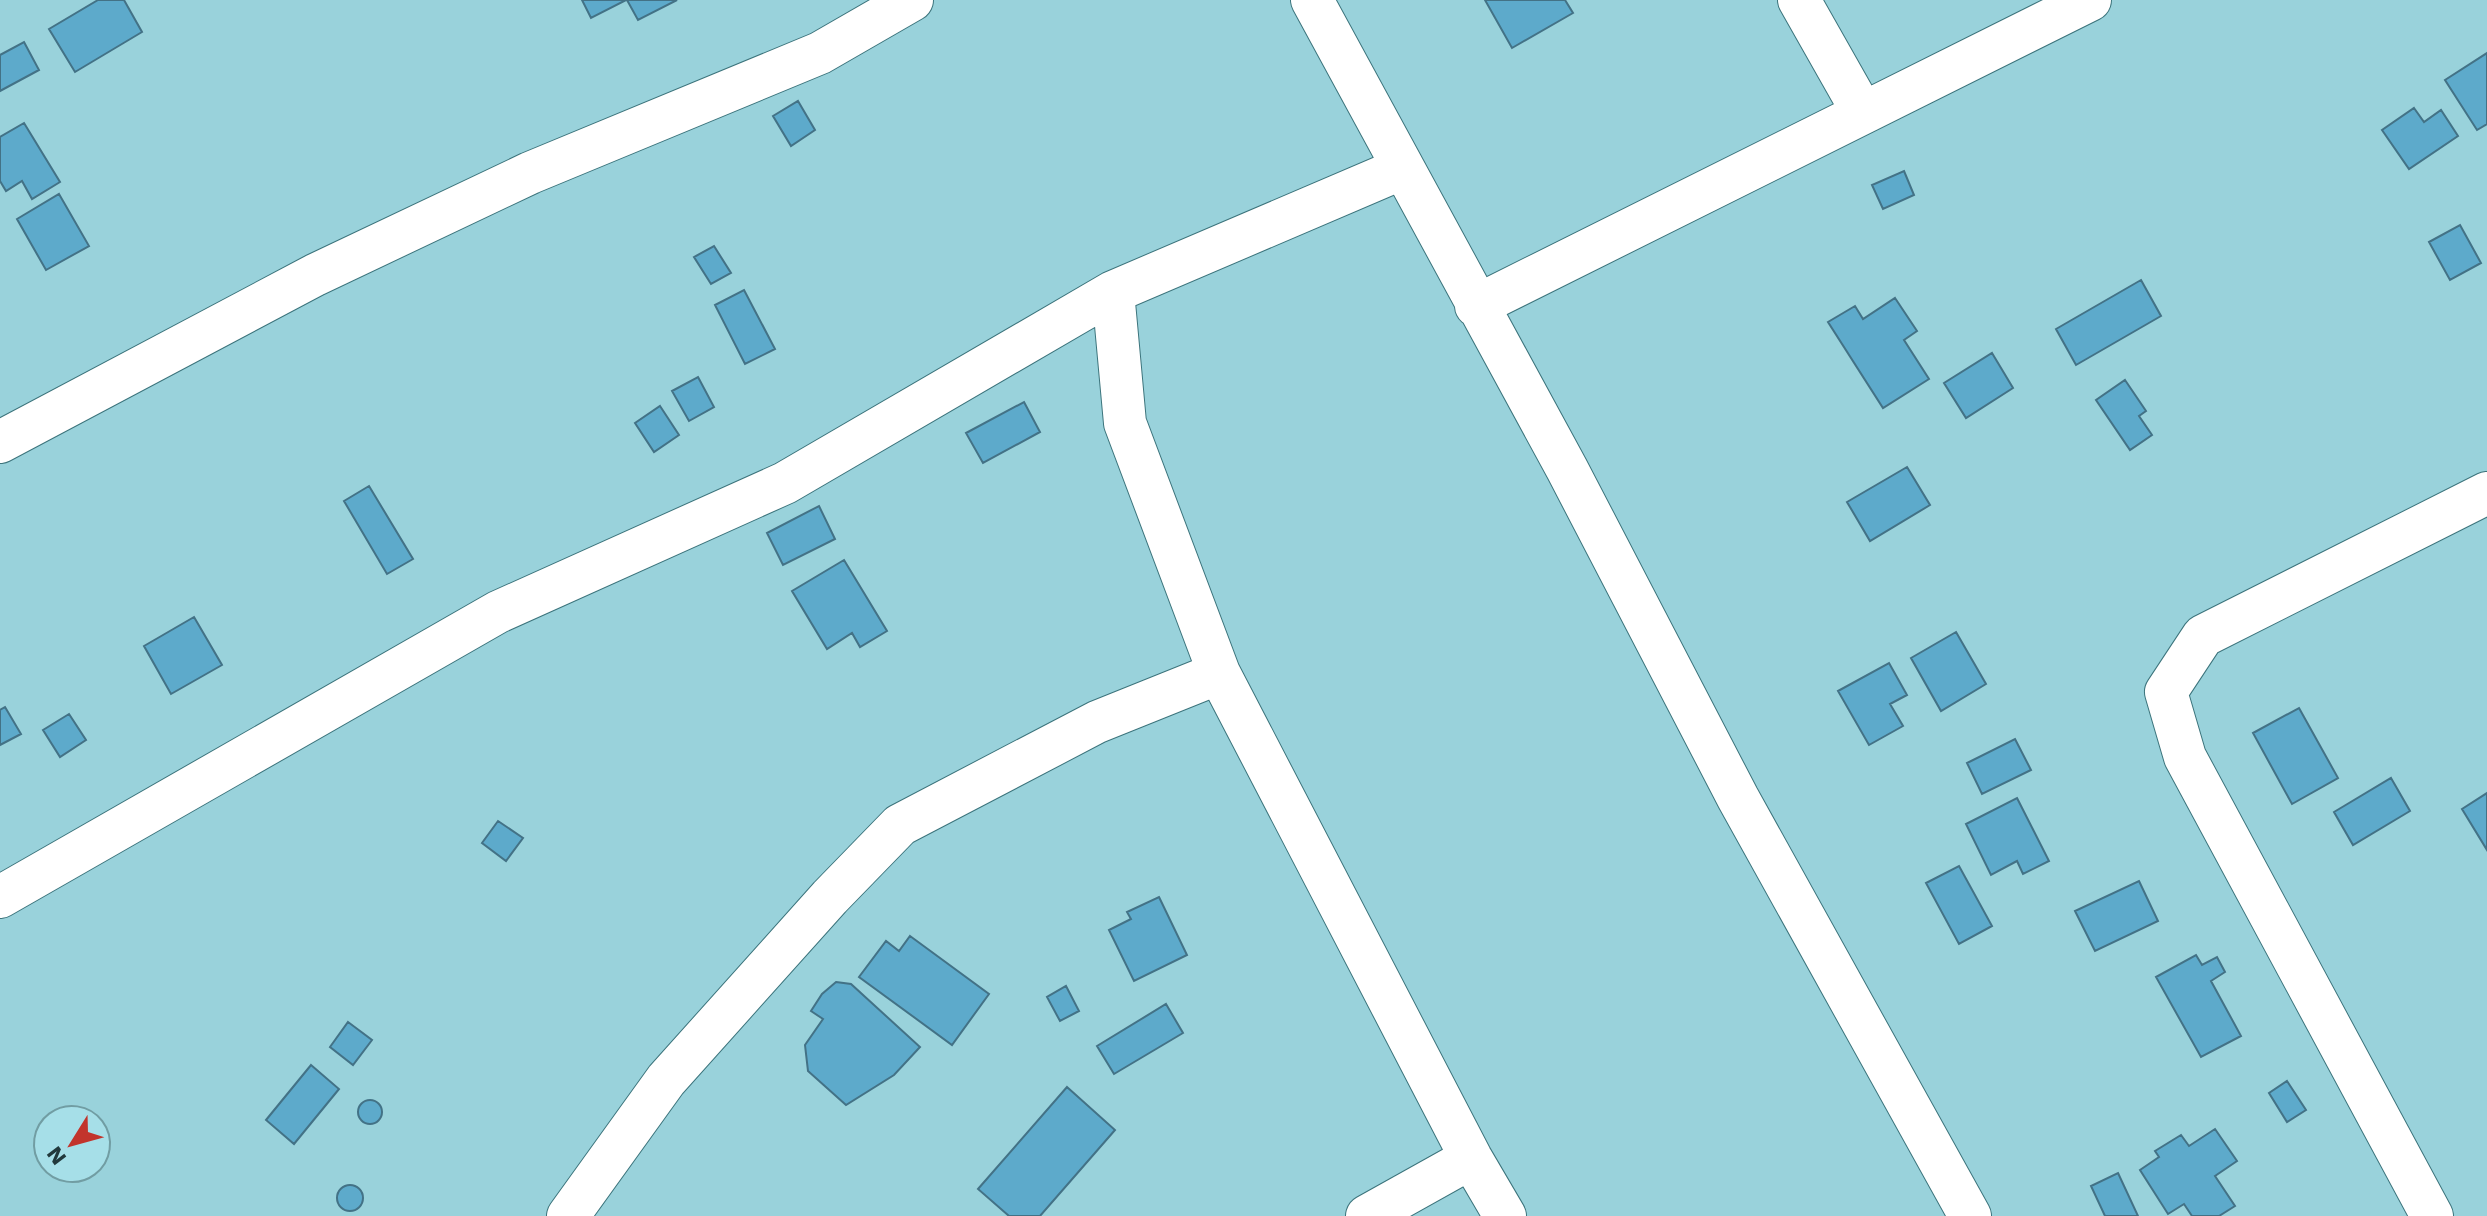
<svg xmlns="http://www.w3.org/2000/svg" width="2487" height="1216" viewBox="0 0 2487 1216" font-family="'Work Sans',sans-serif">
<rect width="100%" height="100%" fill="#99d2db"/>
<!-- building -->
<path fill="#5daacb" stroke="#437286" stroke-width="2" d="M98,0H124L142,32L75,72L49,29Z
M582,0H626L591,18Z
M627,0H677L638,20Z
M1485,0H1565L1573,13L1512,48Z
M24,42L39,70L0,91V55Z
M2487,53V124L2477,130L2445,80Z
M798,101L815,130L791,146L773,116Z
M2414,108L2424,122L2441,110L2458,136L2409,169L2382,130Z
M24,123L60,182L32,199L22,181L6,191L0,181V137Z
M1904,171L1914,195L1883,209L1872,185Z
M59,194L89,246L46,270L17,219Z
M2460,225L2481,263L2450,280L2429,242Z
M714,246L731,273L711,284L694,257Z
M2141,280L2161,316L2076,365L2056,329Z
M744,290L775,349L745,364L715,305Z
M1895,298L1917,331L1904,340L1929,379L1883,408L1828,322L1855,306L1863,319Z
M1992,353L2013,388L1966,418L1944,383Z
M698,377L714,407L689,421L672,391Z
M2125,380L2146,411L2139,416L2152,435L2130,450L2096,400Z
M1024,402L1040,432L983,463L966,433Z
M660,406L679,435L654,452L635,423Z
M1907,467L1930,505L1870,541L1847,502Z
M369,486L413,559L387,574L344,501Z
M819,506L835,539L783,565L767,533Z
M844,560L887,631L860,647L852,633L827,649L792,591Z
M194,617L222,665L171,694L144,646Z
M1956,632L1986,684L1941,711L1911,658Z
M1889,663L1907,695L1890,704L1903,726L1869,745L1838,691Z
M5,707L21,734L0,745V710Z
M2299,708L2338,778L2292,804L2253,733Z
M69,714L86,740L60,757L43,730Z
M2015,739L2031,770L1982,794L1967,763Z
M2391,778L2410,811L2353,845L2334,812Z
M2487,793V850L2462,809Z
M2017,798L2049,861L2023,874L2017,861L1991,875L1966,824Z
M498,821L523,838L506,861L482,843Z
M1959,866L1992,926L1959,944L1926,883Z
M2139,881L2158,921L2095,951L2075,911Z
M1159,897L1187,955L1134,981L1109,930L1131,919L1127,912Z
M910,936L989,994L952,1045L859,977L886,941L899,951Z
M2196,955L2202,965L2217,957L2225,972L2211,981L2241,1036L2201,1057L2156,977Z
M836,982L851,984L920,1047L894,1075L846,1105L808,1071L805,1045L823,1019L811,1011L822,994Z
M1066,986L1079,1011L1060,1021L1047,997Z
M1166,1004L1183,1033L1114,1074L1097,1046Z
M348,1022L372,1040L353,1065L330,1047Z
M311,1065L339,1089L294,1144L266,1120Z
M2287,1081L2306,1110L2287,1122L2269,1093Z
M1067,1087L1115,1130L1040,1216H1009L978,1189Z
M358 1112a12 12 0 1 1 24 0a12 12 0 1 1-24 0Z
M2215,1129L2237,1161L2215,1176L2235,1206L2219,1216H2192L2184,1204L2168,1214L2140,1170L2159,1157L2155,1151L2181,1135L2189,1146Z
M2118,1173L2138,1216H2105L2091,1186Z
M337 1198a13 13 0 1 1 26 0a13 13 0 1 1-26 0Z"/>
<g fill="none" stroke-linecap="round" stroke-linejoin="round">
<!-- minor casing -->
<g stroke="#3c747c" stroke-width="44">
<path id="minor" d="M1312,0L1567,469L1738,798L1970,1216
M1799,0L1863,113
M1113,292L1125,423L1219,673L1471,1158L1505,1216
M1476,306L2090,0
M0,442L315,275L530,173L820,53L912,0
M0,897L498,612L785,483L1113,292L1403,168
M568,1216L666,1080L830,897L900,825L1097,722L1219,673
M1367,1216L1471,1158
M2432,1216L2185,757L2166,692L2203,636L2487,493"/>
</g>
<!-- minor -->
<use href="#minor" stroke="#fff" stroke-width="42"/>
</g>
<!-- north arrow -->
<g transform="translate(72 1144) rotate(233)"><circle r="38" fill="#a6dfe8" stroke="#719da3" stroke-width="2"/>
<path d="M0-6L14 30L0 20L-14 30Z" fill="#c2342c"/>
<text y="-12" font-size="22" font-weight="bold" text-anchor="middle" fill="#21393c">N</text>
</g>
</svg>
